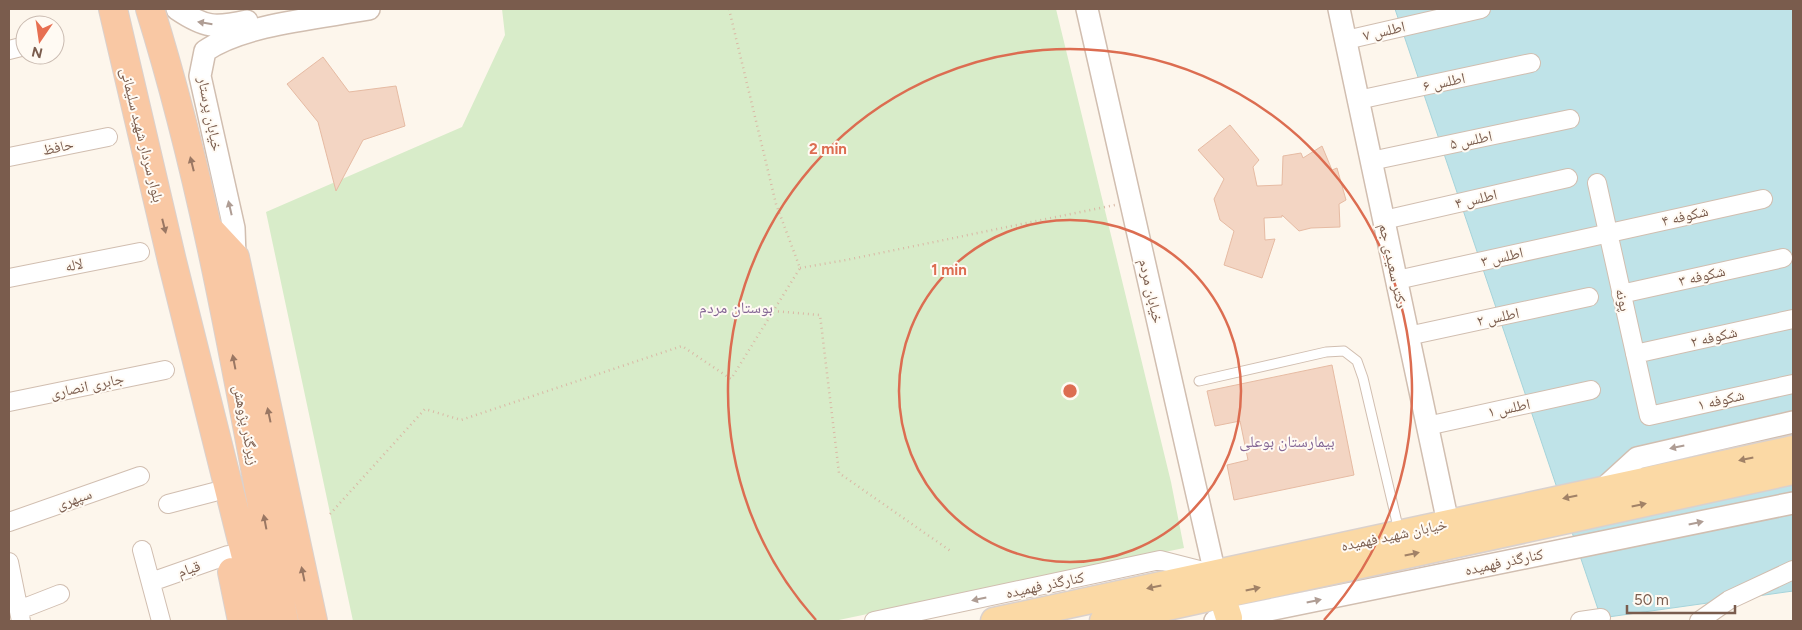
<svg xmlns="http://www.w3.org/2000/svg" width="1802" height="630" viewBox="0 0 1802 630" font-family="Figtree,'Noto Naskh Arabic',sans-serif">
<rect width="100%" height="100%" fill="#fdf6ec"/>
<!-- green -->
<path fill="#d8ecc9" d="M502,9H1056L1171,482L1184,548L834,621H353L266,212L462,127L505,35Z"/>
<!-- water -->
<path fill="#bfe3e8" stroke="#a5d3da" d="M1395,9H1793V591L1601,618Z"/>
<!-- building -->
<path fill="#f3d5c3" stroke="#e6bba3" d="M323,57L349,92L396,86L405,126L363,140L336,191L318,122L287,84Z
M1230,125L1259,160L1253,167L1257,186L1282,185L1283,156L1301,153L1303,158L1322,146L1332,170L1337,168L1346,200L1339,204L1340,227L1311,228L1299,231L1282,215V217L1264,218L1265,240L1275,239L1262,278L1224,265L1234,231L1220,220L1214,199L1224,179L1198,150Z
M1332,365L1354,475L1234,500L1227,465L1248,460L1240,421L1215,426L1207,391Z"/>
<g fill="none" stroke-linecap="round" stroke-linejoin="round">
<!-- service casing -->
<g stroke="#d1beb0" stroke-width="11">
<path id="service" d="M1199,381L1326,352L1344,351L1357,361L1363,378L1399,531"/>
</g>
<!-- minor casing -->
<g stroke="#d1beb0" stroke-width="20">
<path id="minor" d="M1346,40L1481,9
M9,50L25,46
M1358,100L1531,63
M9,157L108,137
M1371,161L1570,119
M1597,183L1649,416L1793,384
M1384,220L1568,178
M9,278L140,252
M1397,280L1763,199
M1621,294L1783,258
M1408,336L1589,297
M1635,354L1793,319
M9,402L165,370
M1427,426L1591,390
M168,504L214,492
M9,522L140,476
M142,550L161,621
M9,562L21,621
M151,582L228,555
M19,610L60,594
M874,621L1160,560L1207,572
M1580,621L1601,618
M1699,621L1729,600L1793,570"/>
</g>
<!-- tertiary casing -->
<g stroke="#d1beb0" stroke-width="24">
<path id="tertiary" d="M177,9C205,28 215,28 247,21
M1087,9L1215,574
M1339,9L1448,523
M235,257L234,228L200,76L205,51C244,24 320,18 369,9
M1603,489L1637,458L1793,422
M1215,621L1793,503"/>
</g>
<!-- primary casing -->
<g stroke="#dad1cd" stroke-width="29">
<path id="primary" d="M1222,596L1229,618
M994,621L1793,449
M1103,621L1793,471"/>
</g>
<!-- trunk casing -->
<g stroke="#dad1cd" stroke-width="30">
<path id="trunk" d="M113,9L172,261L262,621
M150,9C212,208 244,417 284,621
M208,228L235,257L313,621
M232,572L242,621"/>
</g>
<!-- path -->
<path stroke="#d9b8a5" stroke-width="2.5" stroke-dasharray="1 4" stroke-linecap="butt" d="M800,268L846,260L1115,205
M773,311L820,315L839,473L952,552
M330,514L425,409L461,420L682,346L731,379L800,268L776,204L729,9"/>
<!-- service -->
<use href="#service" stroke="#fff" stroke-width="9"/>
<!-- minor -->
<use href="#minor" stroke="#fff" stroke-width="18"/>
<!-- tertiary -->
<use href="#tertiary" stroke="#fff" stroke-width="21"/>
<!-- primary -->
<use href="#primary" stroke="#fbd9a5" stroke-width="26"/>
<!-- trunk -->
<use href="#trunk" stroke="#f9c8a4" stroke-width="28"/>
</g>
<!-- one-way arrows -->
<defs><path id="oneway-solid" d="M-6-.8H1V-3.2L6.5 0L1 3.2V.8H-6Z" transform="scale(1.25)"/></defs>
<g fill="#af9d94">
<use href="#oneway-solid" transform="translate(205 23) rotate(-171)"/>
<use href="#oneway-solid" transform="translate(230 208) rotate(-103)"/>
<use href="#oneway-solid" transform="translate(1677 447) rotate(168)"/>
<use href="#oneway-solid" transform="translate(1696 523) rotate(-12)"/>
<use href="#oneway-solid" transform="translate(979 599) rotate(168)"/>
<use href="#oneway-solid" transform="translate(1314 601) rotate(-12)"/>
</g>
<g fill="#9a7763">
<use href="#oneway-solid" transform="translate(192 164) rotate(-104)"/>
<use href="#oneway-solid" transform="translate(164 226) rotate(76)"/>
<use href="#oneway-solid" transform="translate(234 362) rotate(-101)"/>
<use href="#oneway-solid" transform="translate(269 415) rotate(-102)"/>
<use href="#oneway-solid" transform="translate(265 522) rotate(-101)"/>
<use href="#oneway-solid" transform="translate(303 574) rotate(-102)"/>
</g>
<g fill="#a18267">
<use href="#oneway-solid" transform="translate(1746 459) rotate(168)"/>
<use href="#oneway-solid" transform="translate(1570 497) rotate(168)"/>
<use href="#oneway-solid" transform="translate(1639 505) rotate(-12)"/>
<use href="#oneway-solid" transform="translate(1412 554) rotate(-12)"/>
<use href="#oneway-solid" transform="translate(1154 587) rotate(168)"/>
<use href="#oneway-solid" transform="translate(1253 589) rotate(-12)"/>
</g>
<!-- distance rings -->
<g fill="none" stroke="#dc6d51" stroke-width="2.5">
<circle cx="1070" cy="391" r="171"/>
<path d="M816 620A342 342 0 1 1 1324 620"/>
</g>
<g text-anchor="middle" dominant-baseline="central" stroke-width="4" stroke-linejoin="round" paint-order="stroke">
<!-- street labels -->
<g font-size="15" fill="#7a5c4d" stroke="#fffaf3">
<text transform="translate(1384 31) rotate(-13)">اطلس ۷</text>
<text transform="translate(1444 82) rotate(-12)">اطلس ۶</text>
<text transform="translate(210 114) rotate(79)">خیابان پرستار</text>
<text transform="translate(142 135) rotate(76)">بلوار سردار شهید سلیمانی</text>
<text transform="translate(1471 140) rotate(-12)">اطلس ۵</text>
<text transform="translate(58 147) rotate(-12)">حافظ</text>
<text transform="translate(1476 199) rotate(-13)">اطلس ۴</text>
<text transform="translate(1685 216) rotate(-13)">شکوفه ۴</text>
<text transform="translate(1502 257) rotate(-13)">اطلس ۳</text>
<text transform="translate(74 265) rotate(-11)">لاله</text>
<text transform="translate(1393 266) rotate(78)">دکتر سعیدی جم</text>
<text transform="translate(1702 276) rotate(-13)">شکوفه ۳</text>
<text transform="translate(1151 291) rotate(77)">خیابان مردم</text>
<text transform="translate(1623 300) rotate(77)">پونه</text>
<text transform="translate(1498 317) rotate(-12)">اطلس ۲</text>
<text transform="translate(1714 337) rotate(-13)">شکوفه ۲</text>
<text transform="translate(87 386) rotate(-12)">جابری انصاری</text>
<text transform="translate(1721 400) rotate(-13)">شکوفه ۱</text>
<text transform="translate(1509 408) rotate(-12)">اطلس ۱</text>
<text transform="translate(246 425) rotate(79)">زیرگذر پژوهش</text>
<text transform="translate(74 499) rotate(-19)">سپهری</text>
<text transform="translate(1394 535) rotate(-12)">خیابان شهید فهمیده</text>
<text transform="translate(1504 562) rotate(-12)">کنارگذر فهمیده</text>
<text transform="translate(189 569) rotate(-19)">قیام</text>
<text transform="translate(1045 585) rotate(-12)">کنارگذر فهمیده</text>
</g>
<!-- neighbourhood labels -->
<g font-size="16" fill="#846695" stroke="#fffaf3">
<text x="736" y="307">بوستان مردم</text>
<text x="1287" y="441">بیمارستان بوعلی</text>
</g>
</g>
<circle cx="1070" cy="391" r="8" fill="#dc6d51" stroke="#fffaf3" stroke-width="2.5"/>
<g font-size="15" text-anchor="middle" font-weight="bold" fill="#dc6d51" stroke="#fffaf3" stroke-width="4" stroke-linejoin="round" paint-order="stroke">
<text x="828" y="154">2 min</text>
<text x="949" y="275">1 min</text>
</g>
<!-- border -->
<rect width="1802" height="630" fill="none" stroke="#7a5c4d" stroke-width="20"/>
<!-- north arrow -->
<g transform="translate(40 40) rotate(193)"><circle r="24" fill="#fffaf3" stroke="#cabbb1"/>
<path d="M0-4L9 19L0 12L-9 19Z" fill="#e76f51"/>
<text y="-8" font-size="14" font-weight="bold" text-anchor="middle" fill="#7a5c4d">N</text>
</g>
<!-- scale -->
<path d="M1627 605v8h108v-8" fill="none" stroke="#7a5c4d" stroke-width="2.5"/>
<text x="1634" y="605" font-size="15" fill="#7a5c4d" stroke="#fffaf3" stroke-width="4" paint-order="stroke">50 m</text>
</svg>
